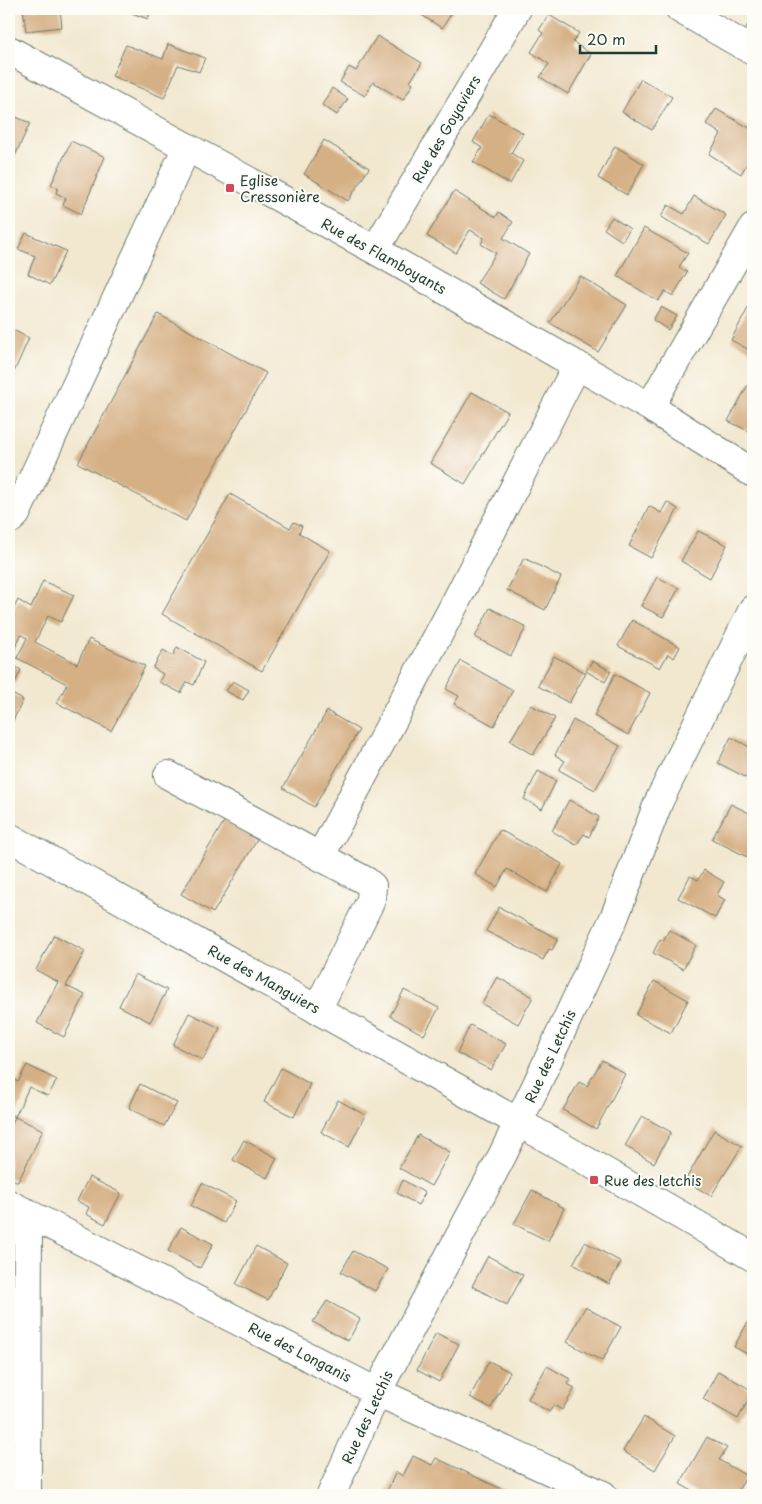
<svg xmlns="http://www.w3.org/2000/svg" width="762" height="1504" viewBox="0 0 762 1504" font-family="'Playpen Sans',sans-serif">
<rect width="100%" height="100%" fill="#fdfcf7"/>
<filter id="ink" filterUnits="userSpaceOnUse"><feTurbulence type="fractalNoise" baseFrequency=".02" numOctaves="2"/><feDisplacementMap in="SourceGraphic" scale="10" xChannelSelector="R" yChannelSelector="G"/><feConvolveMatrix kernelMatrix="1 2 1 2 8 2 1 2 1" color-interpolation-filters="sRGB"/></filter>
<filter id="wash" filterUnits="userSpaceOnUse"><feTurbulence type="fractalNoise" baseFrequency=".0096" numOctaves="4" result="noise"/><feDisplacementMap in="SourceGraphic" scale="20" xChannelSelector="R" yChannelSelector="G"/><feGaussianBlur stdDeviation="1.12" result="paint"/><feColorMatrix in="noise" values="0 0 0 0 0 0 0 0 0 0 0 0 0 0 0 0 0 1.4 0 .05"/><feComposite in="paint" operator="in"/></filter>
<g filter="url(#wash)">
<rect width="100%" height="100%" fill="#f2e8d0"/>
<g id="blocks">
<!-- building -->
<path fill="#d6b085" d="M23,9H60L62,27L26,31Z
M121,9H151L148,19Z
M412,9H449L453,11L442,28Z
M549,15L579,33L573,42L591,54L568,94L540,77L549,64L531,52L543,33L539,30Z
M753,16V37L744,31Z
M377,36L422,63L410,82L413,84L403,100L373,82L365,96L340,82L349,67L356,71Z
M168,44L205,58L199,72L178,65L164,98L112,76L126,45L163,59Z
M641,79L672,97L652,130L622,112Z
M332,88L348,99L337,115L322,105Z
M716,109L753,130V153L741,174L709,154L721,134L706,124Z
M9,114L30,123L9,169Z
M489,114L523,133L511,153L523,161L510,184L473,162L482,148L473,142Z
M324,140L369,168L348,201L304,174Z
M71,141L105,157L81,214L63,205L66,198L56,193L58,188L51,185Z
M615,146L644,164L627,195L598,178Z
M454,191L496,217L499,212L513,222L503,238L529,254L504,299L477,283L496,253L481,244L484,238L470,230L456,253L427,236Z
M694,196L726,215L709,244L661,217L668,205L684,214Z
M612,217L630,229L622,241L604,229Z
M644,228L688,253L679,267L687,272L673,296L665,291L658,301L617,276Z
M26,233L66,251L50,285L28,274L35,256L18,249Z
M580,276L627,305L598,352L550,323Z
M753,299V352L731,340Z
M661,307L677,316L668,330L653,320Z
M158,314L266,373L186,521L78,463Z
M9,328L29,338L14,372L9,370Z
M749,383L753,385V425L752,424L748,431L728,421Z
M472,392L508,412L465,484L430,463Z
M230,494L290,528L294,522L302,526L299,533L330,551L262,671L162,614Z
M667,502L678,509L651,558L629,546L649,506L661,513Z
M698,531L727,545L710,578L681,561Z
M524,558L561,577L545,610L507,590Z
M657,577L679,588L663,617L641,606Z
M43,581L74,595L61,622L48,616L35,642L77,664L89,639L145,666L111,731L57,703L67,684L17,658L27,638L21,635L9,660V618L18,600L31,608Z
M490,608L526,627L511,656L475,637Z
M632,620L680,647L674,658L668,654L660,668L618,646Z
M177,647L204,662L194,685L187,682L181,693L159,682L163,674L153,668L163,650L173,656Z
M554,656L586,673L569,703L538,686Z
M461,661L513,690L494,726L454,704L459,696L446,689Z
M592,661L611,671L605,682L586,671Z
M9,663L21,670L10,693L23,700L9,729Z
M615,674L650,693L628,735L594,716Z
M233,681L249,690L243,700L226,691Z
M531,705L555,718L533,755L510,741Z
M327,711L359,730L314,807L283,788Z
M573,720L620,746L595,790L559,770L565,761L555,755Z
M731,737L753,749V781L718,763Z
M538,771L556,781L542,809L524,799Z
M569,800L599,817L589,837L584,834L576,845L552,831Z
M731,804L753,815V860L712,839Z
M225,820L257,840L213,913L181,894Z
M500,830L562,864L547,892L507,869L497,887L475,874Z
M704,870L724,882L717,895L725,900L715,918L678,898L690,876L698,880Z
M499,907L558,939L552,950L549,949L543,960L486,931Z
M669,930L696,945L683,969L653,953L660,939L663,941Z
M54,935L85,951L66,986L85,995L64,1037L37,1023L58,982L36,970Z
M135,974L167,990L150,1022L119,1006Z
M497,977L533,997L518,1024L482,1004Z
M654,981L688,1000L671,1033L636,1015Z
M404,990L439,1008L424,1035L390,1016Z
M189,1013L220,1028L203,1060L173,1045Z
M470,1025L506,1044L491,1070L457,1053Z
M602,1060L625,1074L596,1129L563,1110L579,1082L587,1086Z
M27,1065L57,1080L48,1096L29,1087L15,1117L9,1114V1077L18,1082Z
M281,1068L310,1084L294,1117L264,1102Z
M140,1084L177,1103L164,1126L129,1108Z
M338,1100L365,1115L349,1147L321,1132Z
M642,1116L671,1132L654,1163L625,1146Z
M15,1117L43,1130L18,1182L9,1177V1130Z
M714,1130L742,1146L711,1196L685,1181Z
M418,1135L450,1152L431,1186L399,1168Z
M244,1140L277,1158L267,1178L233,1160Z
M89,1177L121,1193L105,1224L86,1214L89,1207L77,1201Z
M403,1180L425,1193L418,1205L397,1193Z
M202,1183L236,1201L224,1223L191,1206Z
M532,1190L564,1208L548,1241L514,1224Z
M181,1227L213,1244L200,1268L168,1251Z
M585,1242L621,1262L609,1284L573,1264Z
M256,1246L287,1263L268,1300L236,1284Z
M353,1251L388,1269L375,1291L341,1272Z
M488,1256L523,1275L507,1305L472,1286Z
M327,1301L360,1319L348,1341L313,1322Z
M585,1307L621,1327L602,1361L567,1342Z
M753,1313V1357L734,1347Z
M436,1333L459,1344L439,1382L417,1370Z
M489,1361L510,1372L491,1408L470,1397Z
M547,1366L570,1379L567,1384L575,1388L562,1410L554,1405L549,1412L528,1399Z
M718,1371L753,1391L738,1419L703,1399Z
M644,1417L675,1436L655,1470L623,1451Z
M707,1437L727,1448L719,1460L747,1476L735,1495H699L680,1484Z
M413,1456L432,1465L436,1458L514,1495H385L396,1472L403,1476Z"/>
</g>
</g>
<g filter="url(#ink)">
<use href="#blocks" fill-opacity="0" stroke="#69796b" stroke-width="1"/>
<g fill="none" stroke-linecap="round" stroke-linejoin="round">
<!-- minor casing -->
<g stroke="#69796b" stroke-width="30">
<path id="minor" d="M680,9L753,51
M9,50L375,250L650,407L753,473
M375,250L517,9
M650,407L665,380L753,228
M9,518L11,519L16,514L187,147
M168,775L366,881L372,886L371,900L317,1010
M9,837L550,1140L753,1257
M320,857L451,611L577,365
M9,1204L377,1392L603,1495
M27,1495L28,1213"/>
</g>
<!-- tertiary casing -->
<g stroke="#69796b" stroke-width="30">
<path id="tertiary" d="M331,1495L377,1392L502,1156L535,1088L614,918L659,801L753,609"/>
</g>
<!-- minor -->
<use href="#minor" stroke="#fff" stroke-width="28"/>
<!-- tertiary -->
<use href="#tertiary" stroke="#fff" stroke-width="28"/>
</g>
</g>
<!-- markers -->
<g fill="#d1495b" stroke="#fdfcf7" stroke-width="2">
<rect x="225" y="183" width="10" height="10" rx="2.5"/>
<rect x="589" y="1175" width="10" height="10" rx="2.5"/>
</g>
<g text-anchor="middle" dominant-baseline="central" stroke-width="4" stroke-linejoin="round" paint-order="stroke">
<!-- street labels -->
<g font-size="14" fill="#1f3d34" stroke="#fdfcf7">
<text transform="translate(446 129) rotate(-60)">Rue des Goyaviers</text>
<text transform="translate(384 256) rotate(29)">Rue des Flamboyants</text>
<text transform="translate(264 979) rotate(29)">Rue des Manguiers</text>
<text transform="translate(550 1056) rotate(-65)">Rue des Letchis</text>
<text transform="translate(300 1352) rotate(27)">Rue des Longanis</text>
<text transform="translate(367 1417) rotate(-65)">Rue des Letchis</text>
</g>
<!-- poi labels -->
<g font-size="14" fill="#1f3d34" stroke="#fdfcf7" text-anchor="start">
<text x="240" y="180">Eglise<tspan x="240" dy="16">Cressonière</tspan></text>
<text x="604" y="1180">Rue des letchis</text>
</g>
</g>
<!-- margin -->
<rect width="762" height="1504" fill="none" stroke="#fdfcf7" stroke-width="30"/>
<!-- scale -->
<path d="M580 45v8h76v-8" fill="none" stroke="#1f3d34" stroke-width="2.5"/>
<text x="587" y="45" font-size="15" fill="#1f3d34" stroke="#fdfcf7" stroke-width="4" paint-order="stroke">20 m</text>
</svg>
